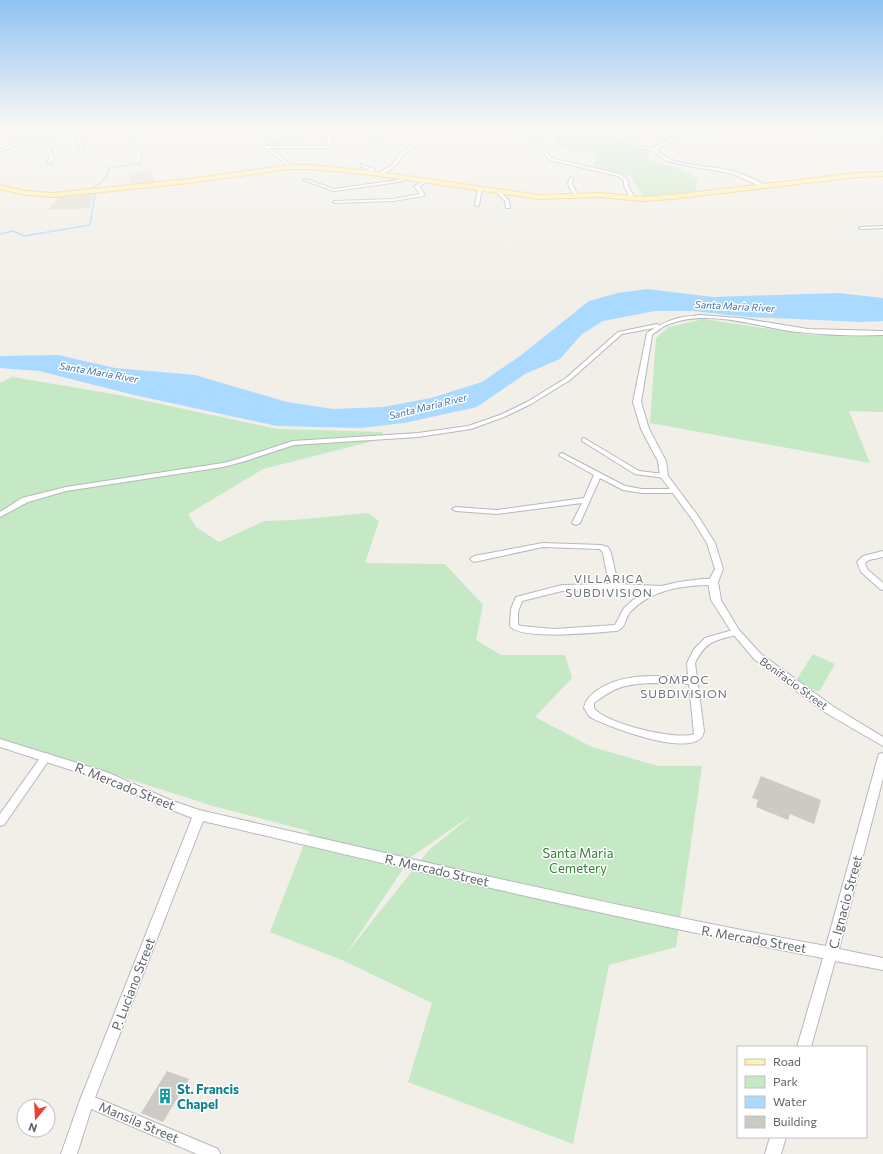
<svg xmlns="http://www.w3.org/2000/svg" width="883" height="1154" viewBox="0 0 883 1154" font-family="Commissioner,sans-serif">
<rect width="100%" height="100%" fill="#f1efe8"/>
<!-- education -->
<path fill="#e1ded6" d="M150,170L157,183L130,185L129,173Z
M93,193L90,208L48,210L60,196Z"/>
<!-- green -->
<path fill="#c5e8c5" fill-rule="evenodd" d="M546,127H596L605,130L616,139L629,145L648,150L651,154L644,158L683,170L698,179L695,192L643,196L631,176L599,169L593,164L598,157L591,153C577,155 566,149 555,141L556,135Z
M808,127H876L883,131V134L846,137Z
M704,319L809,335H883V412L849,411L870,463L650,423L656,338L669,327Z
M12,377L119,395L277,429L383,432L381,439L263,469L188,514L196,527L219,542L264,521L294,520L368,513L379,521L365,563L445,564L483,605L476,640L501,655H565L572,678L535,717L592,747L658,766H702L676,947L609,965L573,1144L408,1082L432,1003L342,960L270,932L309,831L213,806L0,738V383ZM476,812L429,850L346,954L411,857Z
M813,654L835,664L819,692L795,682Z"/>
<!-- water -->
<path fill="#aadaff" d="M647,289L713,297L838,293L883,298V321L862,322L748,317L693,311H655L603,321L582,334L560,359L525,374L477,407L404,423L361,428L277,426L134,395L39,371L0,368V356L58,355L115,368L195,375L287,402L333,409L383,407L431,398L482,382L520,356L589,301L618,293Z"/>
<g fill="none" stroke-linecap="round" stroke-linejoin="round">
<!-- stream -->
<path stroke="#aadaff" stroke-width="1.5" d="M93,188L106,178L109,168L141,163L142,152L133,141L140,130L149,127
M0,234L13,231L24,236L90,225L95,194"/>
</g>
<!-- building -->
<path fill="#cccac5" d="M761,776L821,800L814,824L790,814L788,820L756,807L758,800L752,798Z
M167,1071L189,1079L163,1122L141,1113Z"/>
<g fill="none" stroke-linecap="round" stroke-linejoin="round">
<!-- minor casing -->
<g stroke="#b5b8bc" stroke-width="2">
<path id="minor" d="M72,127H78L76,128L84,151L82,152L80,151L73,129L45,136L54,158L50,164L47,163L50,158L42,137L0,151V149L42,134Z
M290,127H294L299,131L300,136L266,145L264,144L297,134Z
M376,127H380L383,134L371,145H369V143L379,134Z
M502,127L521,130L534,135L551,158L620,174L628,181V186L635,198L631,199L624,186V181L618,176L549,160L532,136L524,133Z
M617,127H624L614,130C622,144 640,146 654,149L656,146L670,140L671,134C681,131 692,132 702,131C708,130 712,127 718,127L706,132L674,136L673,142L658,148L657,150C672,166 699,165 719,168C735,171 753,177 766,186L762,187L730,173L688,166L667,161L659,156L654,151L635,147L623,143L613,135L610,129Z
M329,134L331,135L333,146L329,148H269L281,156L291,166L290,168L279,158L263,147L265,146H328L327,135Z
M411,146L414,147L401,157L398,163L393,168L381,175H379V173L393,164L398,155Z
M361,164L374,169L373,174H371V171L361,166Z
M404,177H405V179L399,182L334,191L303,180L306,179L334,189L398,180Z
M570,177L573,178L572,184L578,196H574L568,184Z
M427,180L430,181L419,186L425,195L423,196L393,201L335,203L333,202L335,201L393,199L420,194L414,186Z
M480,187L482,188L479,205L477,206L475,205L478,188Z
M495,189H499L509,201L510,208H506L505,201L495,191Z
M883,226V228L861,229L859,228L861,227Z
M657,324L660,326L659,327L622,334L570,380L531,404L504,417L471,429L418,437L294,445L242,462L223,467L66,491L28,502L0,517V512L22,498L66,487L223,463L238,459L293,441L418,433L468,426L500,415L527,402L566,378L618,332Z
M584,438L639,471L664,474L668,476L664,478L635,474L582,441V439Z
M562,453L625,486L642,489H675L679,491L675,493H642L623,490L600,478L580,523L576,525L572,523L582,503L497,514L456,511L452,509L456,507L497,510L584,498L594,475L560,456L559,455L560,454Z
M543,543L601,545L608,547L611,553L618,584L661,586L679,582L702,579H713L717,582L713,585C684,585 652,589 630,612C625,618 626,628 617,631C598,632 521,641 510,626L511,609L516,597L562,585L609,584L603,553L600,549L543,547L474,562L470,559L474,556ZM614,590L648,591L633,600L624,608L615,625L554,629L521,626L518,625V612L522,601L562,591Z
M883,551V557L869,560L865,563L867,569L883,583V590L880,589L861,572L857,562L863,556Z
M736,629L739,630L740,632L739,634C716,641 707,639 695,663L704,731C703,734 703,737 700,739C682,753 622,731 603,723C599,721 592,719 589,716C587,714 586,710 584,708C586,699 589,697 596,691C622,672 658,676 688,677L687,663L694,649L705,638ZM649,683L689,684L694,734C676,741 604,723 594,708V703C615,687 623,685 649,683Z
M46,753L49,754L51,757L49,760L4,825L0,826V814L43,754Z
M87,1094L218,1149L220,1154H197L82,1105L81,1100L82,1095Z"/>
</g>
<!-- tertiary casing -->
<g stroke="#b5b8bc" stroke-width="2">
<path id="tertiary" d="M700,315L740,318L808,329L883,331V335C854,336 826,335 797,332C756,327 708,308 667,325C662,327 657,331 652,335L641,402L649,429L666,461L668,476L698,516L715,543L723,569L718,582L721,600L739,630L761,654L834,707L883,737V746L826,713L755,660L733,634L711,600L708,582L715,569L707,543L692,519L660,476L658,461L641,429L633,402L647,333C666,320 677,317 700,315Z
M0,739L109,773L170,800L199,810C408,858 616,908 826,946L878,757L879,754L883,753V778L839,949L883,958V970L835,961L811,1047H797L823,958C615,919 409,869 203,821L94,1100L77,1154H61L80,1100L192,818L162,806L102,780L0,747Z
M770,1137H786L781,1154H765Z"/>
</g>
<!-- primary casing -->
<g stroke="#f2c960" stroke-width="2">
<path id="primary" d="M290,165H312L372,171L539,195L601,193L642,197L672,195L858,173L883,172V176L858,177L672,199L642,201L601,197L539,199L372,175L312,169H290L190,183L53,197L26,195L0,189V185L26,191L53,193L190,179Z"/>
</g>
<!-- minor -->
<use href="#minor" fill="#fff" fill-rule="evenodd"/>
<!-- tertiary -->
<use href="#tertiary" fill="#fff" fill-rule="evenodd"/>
<!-- primary -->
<use href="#primary" fill="#fff2af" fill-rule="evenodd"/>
</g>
<!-- sky -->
<linearGradient id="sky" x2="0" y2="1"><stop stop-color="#8fc3f1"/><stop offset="0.44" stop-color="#f9f8f5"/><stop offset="1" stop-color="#f9f8f5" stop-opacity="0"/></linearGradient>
<rect width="883" height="288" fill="url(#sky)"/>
<!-- icons -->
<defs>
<g id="building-bare" transform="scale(1.2)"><path d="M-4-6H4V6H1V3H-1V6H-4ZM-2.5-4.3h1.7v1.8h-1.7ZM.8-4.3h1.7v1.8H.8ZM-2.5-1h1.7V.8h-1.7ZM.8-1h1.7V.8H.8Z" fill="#0f9aa8" stroke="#fff" stroke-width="2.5" paint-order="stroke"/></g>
</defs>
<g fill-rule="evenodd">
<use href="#building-bare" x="165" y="1096"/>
</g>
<g text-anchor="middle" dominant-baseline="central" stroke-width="3" stroke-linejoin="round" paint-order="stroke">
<!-- far-water labels -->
<g font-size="10" font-style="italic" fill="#4174aa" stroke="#fff">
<text transform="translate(735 306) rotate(3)">Santa Maria River</text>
<text transform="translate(99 372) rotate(10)">Santa Maria River</text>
<text transform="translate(428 406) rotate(-14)">Santa Maria River</text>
</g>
<!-- street labels -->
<g font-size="11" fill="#5f6368" stroke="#fff">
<text transform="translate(794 683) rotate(36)">Bonifacio Street</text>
</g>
<!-- neighbourhood labels -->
<g font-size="12" letter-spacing="1" fill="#70757a" stroke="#fff">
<text x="609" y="578">VILLARICA<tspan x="609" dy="14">SUBDIVISION</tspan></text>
<text x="684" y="679">OMPOC<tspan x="684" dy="14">SUBDIVISION</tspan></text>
</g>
<!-- near-street labels -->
<g font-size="13" fill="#5f6368" stroke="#fff">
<text transform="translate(125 786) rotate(22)">R. Mercado Street</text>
<text transform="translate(437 870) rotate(13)">R. Mercado Street</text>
<text transform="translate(845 902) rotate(-75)">C. Ignacio Street</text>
<text transform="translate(754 939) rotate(10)">R. Mercado Street</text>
<text transform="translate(133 984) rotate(-69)">P. Luciano Street</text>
<text transform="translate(139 1122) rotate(23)">Mansila Street</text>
</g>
<!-- near-park labels -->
<g font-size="13" fill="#348238" stroke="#fff">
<text x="578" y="853">Santa Maria<tspan x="578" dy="15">Cemetery</tspan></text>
</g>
<!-- near-culture labels -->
<g font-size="13" font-weight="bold" fill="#0d838f" stroke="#fff" text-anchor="start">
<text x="177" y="1089">St. Francis<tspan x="177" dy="15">Chapel</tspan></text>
</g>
</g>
<!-- legend -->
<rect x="737" y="1046" width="130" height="92" fill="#ffffff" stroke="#bfc1c3"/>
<rect x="745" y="1059" width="20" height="6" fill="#fff2af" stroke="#bfc1c3"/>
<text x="773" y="1066" font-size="12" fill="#5f6368">Road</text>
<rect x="745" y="1076" width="20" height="12" fill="#c5e8c5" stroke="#bfc1c3"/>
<text x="773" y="1086" font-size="12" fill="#5f6368">Park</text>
<rect x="745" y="1096" width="20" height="12" fill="#aadaff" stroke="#bfc1c3"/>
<text x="773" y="1106" font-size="12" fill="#5f6368">Water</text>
<rect x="745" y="1116" width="20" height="12" fill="#cccac5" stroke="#bfc1c3"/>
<text x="773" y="1126" font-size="12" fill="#5f6368">Building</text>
<!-- north arrow -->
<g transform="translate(36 1118) rotate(198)"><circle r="19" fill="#ffffff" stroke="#bfc1c3"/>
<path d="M0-3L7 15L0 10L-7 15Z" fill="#ea4335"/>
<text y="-6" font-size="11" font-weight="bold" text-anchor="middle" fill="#5f6368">N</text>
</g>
</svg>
